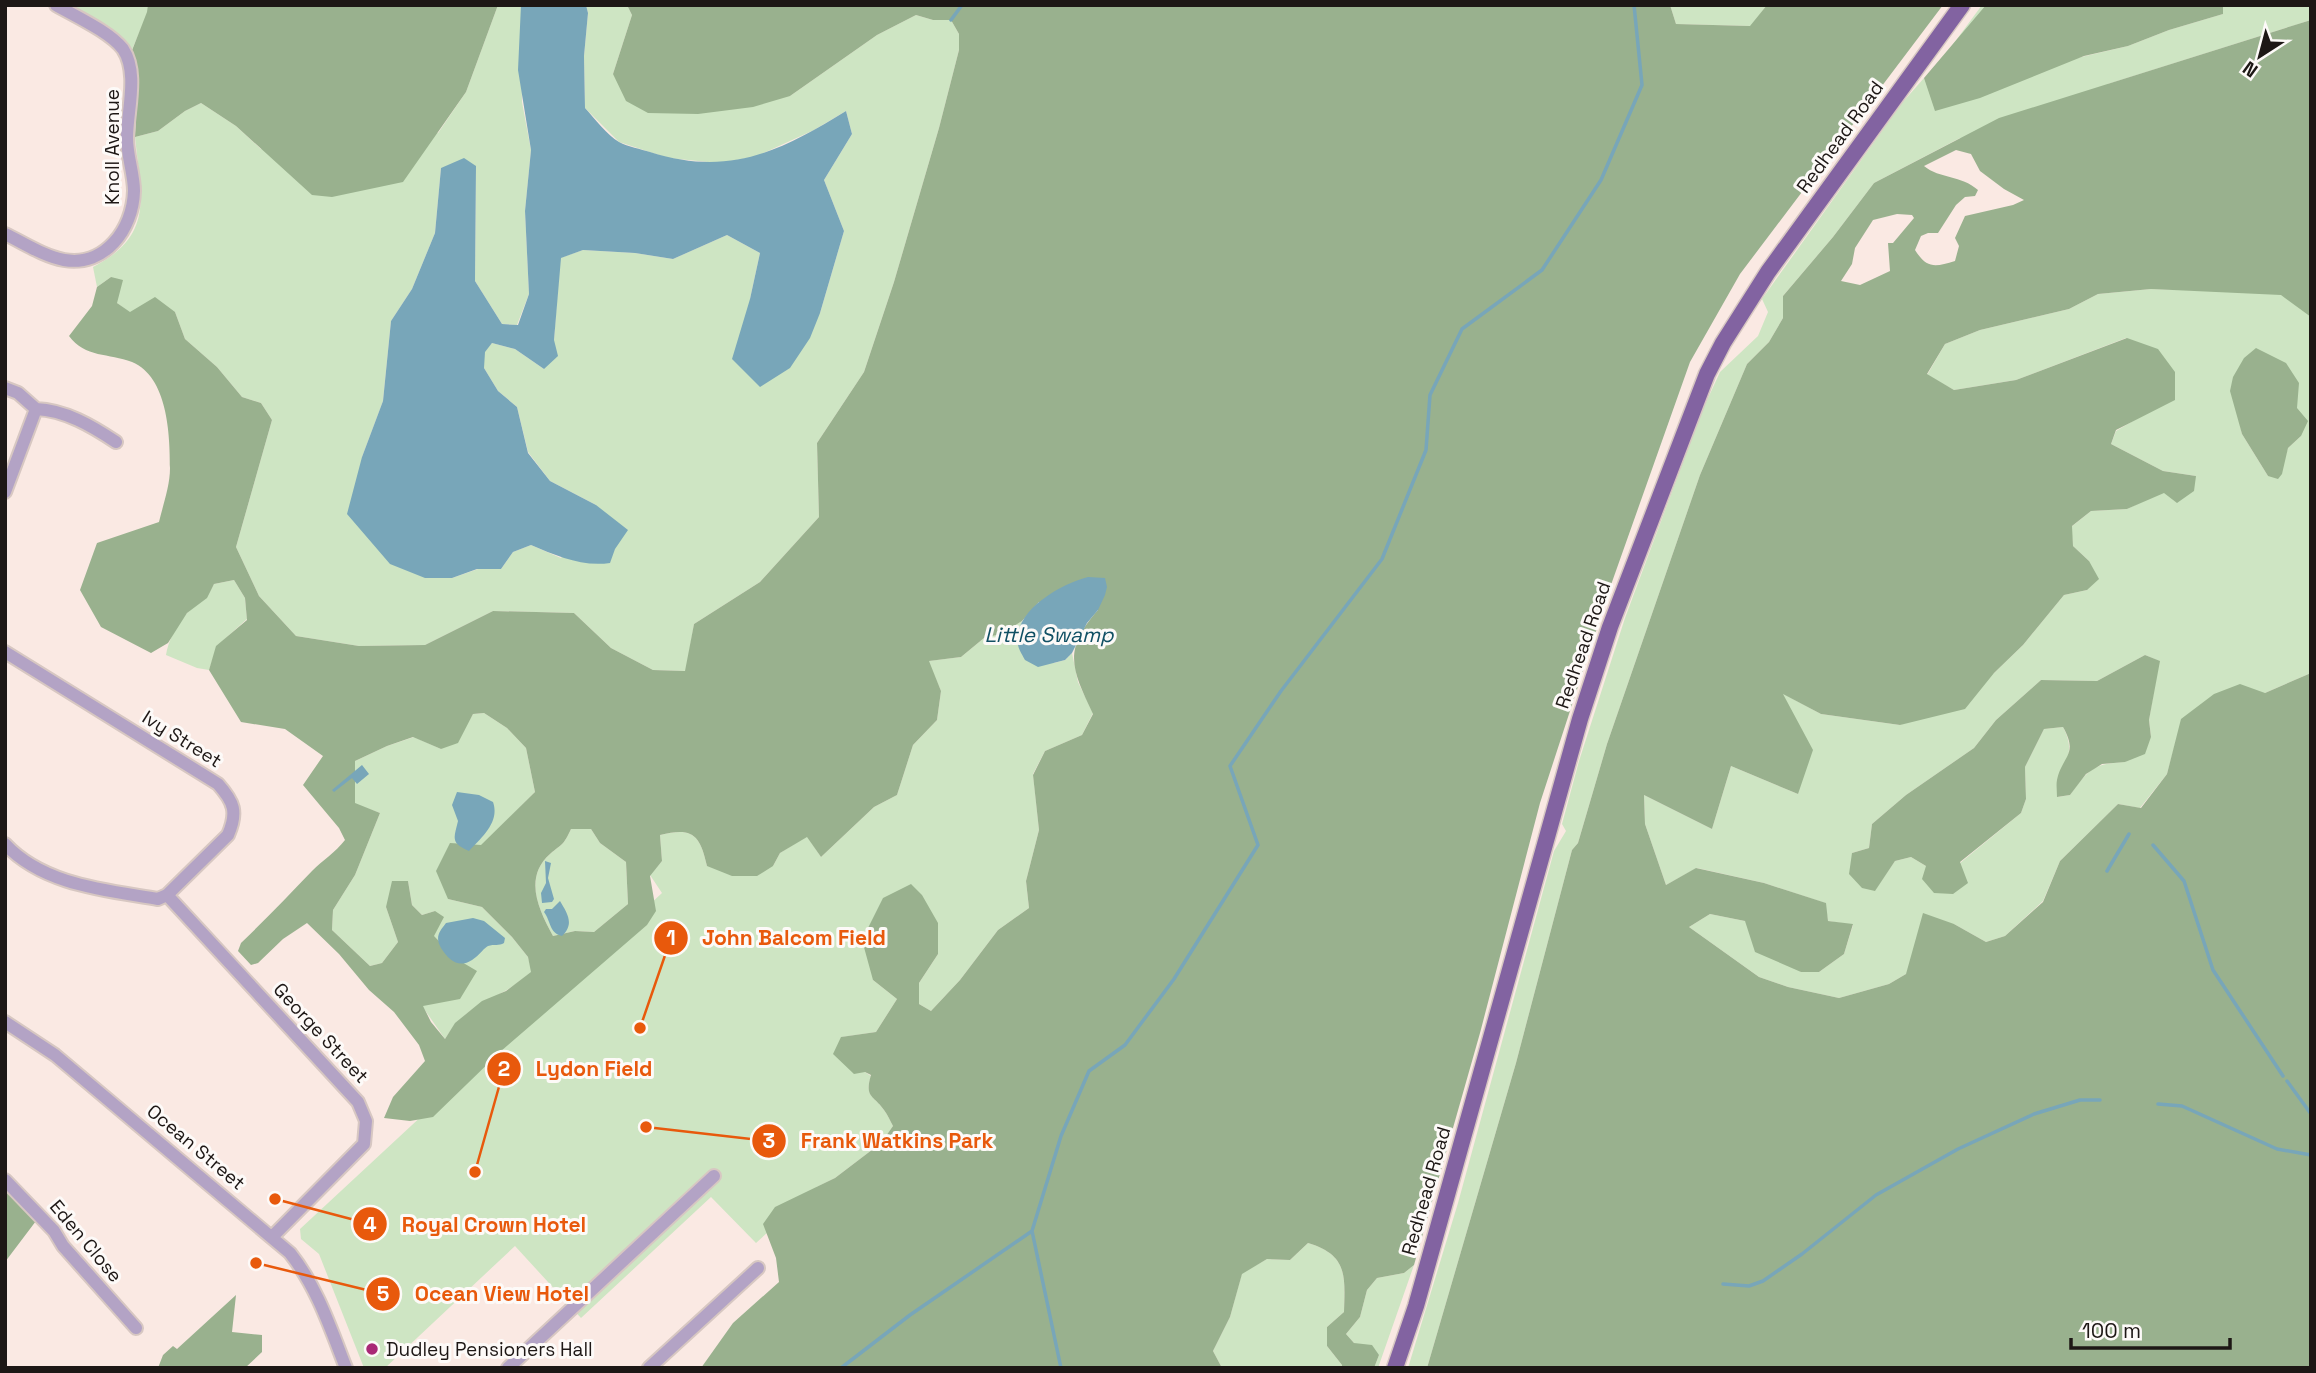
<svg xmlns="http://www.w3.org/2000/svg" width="2316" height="1373" viewBox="0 0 2316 1373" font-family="'Space Grotesk',sans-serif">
<rect width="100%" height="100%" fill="#fae9e3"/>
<!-- green -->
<path fill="#cee5c3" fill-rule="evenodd" d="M70,5H148V12L131,52L95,21Z
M498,5H521L522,102L531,150L525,211L529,294L517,325L502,324L475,281L476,166L441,168L435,233L412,289L391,321L383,401L362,457L452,578L478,569H501L513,552L531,545L561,558L596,505L550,481L528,452L517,407L498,391L484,368V352L492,343L515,349L544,369L554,340L560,258L583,250L635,253L673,259L727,235L760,253L750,299L820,313L844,231L824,180L852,134L846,111L814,130L755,157L718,163L668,158L619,142L585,108L584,56L588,13L586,5H627L632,15L613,74L790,96L877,35L916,15L933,20H951L959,34V50L939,128L894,282L864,372L817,443L819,517L760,582L694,624L686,671L653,670L611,648L574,613L493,611L425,645L359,646L296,636L259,596L236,547L272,420L261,403L242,397L217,367L185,339L175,312L130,313L117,303L111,277L97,287L93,267C155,235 141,197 135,137L158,131L185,111L201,103L236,126L261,149L438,133L466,92Z
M1670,5H1767L1751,26L1676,24Z
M1982,5H2015L2077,58L2128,46L2169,30L2223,14V5H2311V20L2108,84L2311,317V673L2265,693L2182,719L2167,774L2140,808L2118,804L2060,861L2043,901L2005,936L1986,942L1954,924L1906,974L1889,984L1839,998L1788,987L1759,977L1689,927L1710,914L1745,921L1801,972H1819L1844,954L1853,925L1828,921L1825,903L1764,883L1697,868L1666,885L1645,824L1644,795L1712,829L1731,766L1798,794L1782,693L1821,714L1900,725L1994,673L2023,645L2064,595L2087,590L2089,561L2073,546L2071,527L2091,511L2127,509L2196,476L2163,471L2111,444L2116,431L2138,418L2126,338L2016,380L1954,390L1927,375L1945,344L1980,330L2069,309L2098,294L2151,289L2219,291L1960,138L1874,183L1833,237L1783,296V318L1769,342L1747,364L1700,475L1607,744L1578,843L1572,850L1516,1063L1427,1368H1408L1458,1203L1554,851L1566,831L1562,824L1579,761L1625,618L1702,411L1720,372L1758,336L1768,312L1762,299L1902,103L1924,78L1926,81ZM2235,403L2301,436L2288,448L2285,458L2268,476L2242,434ZM2145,655L2159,661L2149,720L2151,737L2125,762C2092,764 2089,769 2070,795L2058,797C2056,765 2080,759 2063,727L2044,729L2025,767L2026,799L2021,813L1960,863L1926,866L1911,857L1895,861L1875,890L1852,853L1869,848L1872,824L1906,795L1974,748L1996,720L2041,680L2097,681Z
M234,580L245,598L247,619L217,646L209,670L197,668L166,655C168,641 177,624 187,613C199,600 204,603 214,584Z
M1022,621L1018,644L1054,663L1065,660L1072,653L1078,682L1093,713L1082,735L1045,751L1033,774L1039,830L1026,881L1029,908L998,930L960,980L931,1011L919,1004V983L938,954L873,980L897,999L876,1032L842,1037L865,1072L871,1076C864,1097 874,1095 884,1110C888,1115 890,1121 893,1126L881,1143L835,1178L817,1187L756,1243L711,1197L581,1318L515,1246L385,1368H364L319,1254L301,1239L300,1229L662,893L650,875L662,861L660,835C692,827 700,834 707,866H773L780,853L807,836L821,857L874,807L897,795L913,745L937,720L941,691L928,661L961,657L984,638L1001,634Z
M484,713L507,728L526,748L535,792L481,846L448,899L482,907L512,937L528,957L532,972C523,978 514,986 505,991C476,1007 463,1011 445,1039L422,1006L455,958L433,936L435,911L422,915L412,905L408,881L386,907L398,942L382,963L370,966L332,930L333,910L355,875L380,813L355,804V761L387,746L414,737L441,749L466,726L473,714Z
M571,829H591L600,843L626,862L628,904L594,932L575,931L553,936C539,910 523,878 550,854C563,843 563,846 571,829Z
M1308,1243C1348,1255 1345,1276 1344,1312L1327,1327V1346L1342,1365V1368H1222L1213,1351L1230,1317L1242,1273L1267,1259L1290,1260Z
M1414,1265L1378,1368H1374L1379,1355L1354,1343L1346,1334L1360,1317L1367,1290L1377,1278L1404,1273Z"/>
<!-- forest -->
<path fill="#99b18e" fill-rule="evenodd" d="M148,5H498L466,92L403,182L332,197L312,195L236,126L201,103L185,111L158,131L135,137L137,96L131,53L147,12Z
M627,5H1670L1676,24L1750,26L1767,5H1943L1740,274L1690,362L1612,582L1540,803L1480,1033L1414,1265L1404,1273L1377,1278L1367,1290L1360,1317L1346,1334L1354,1343L1372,1345L1379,1355L1374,1368H1342V1365L1327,1346V1327L1344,1312C1345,1276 1348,1255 1308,1243L1290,1260L1267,1259L1242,1274L1230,1317L1213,1351L1222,1368H701L733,1323L779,1282L776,1258L763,1224L775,1207L835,1178L881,1143L893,1126C890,1121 888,1115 884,1110C874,1095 864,1098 871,1075L865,1072L854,1074L833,1054L841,1037L876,1032L897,999L873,980L862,940L883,898L911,884L922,895L938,923V954L919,983V1004L931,1011L960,980L998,930L1029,908L1026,881L1039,830L1033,775L1045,751L1082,735L1093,714C1072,669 1062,651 1098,610L1039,602L1022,621L1001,634L984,638L961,657L929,661L941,691L937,720L913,745L897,795L874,807L821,857L807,837L780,853L773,866L757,876H732L707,866C700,834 692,827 660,835L662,861L650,876L656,911L647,925L500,1052L433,1117L410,1121L384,1118L393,1097L425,1061L419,1045L394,1012L369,990L339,954L307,923L283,939L258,963L251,965L238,951L241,943C266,919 289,895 312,871C323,860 335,853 345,840L339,828L303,785L323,756L285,729L241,722L209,670L216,646L247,620L245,598L234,580L214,584L207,598L187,613L168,643L151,653L101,627L80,590L97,543L159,522C163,505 170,486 170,468C170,435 168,377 132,362C109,353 85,358 69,336L92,306L97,287L111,277L123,280L117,303L130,312L155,297L175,312L185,339L217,367L242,397L261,403L272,420L236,547L259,596L296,636L359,646L425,645L493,611L574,613L611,648L653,670L685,671L694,624L760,582L819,517L817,443L864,372L894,282L939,128L959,50V34L951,20H933L916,15L877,35L790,96L753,107L698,114L648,113L626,101L613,74L632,15ZM484,713L507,728L526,748L535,792L481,845L450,843L436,871L448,899L482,907L512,937L528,957L531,972L506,991L482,1001L455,1023L445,1039L431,1022L423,1006L460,999L477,971L455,958L434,936L444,917L435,911L422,915L412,905L408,881H392L386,907L398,942L382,963L370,966L332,930L333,910L355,875L380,813L355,803V761L387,746L413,737L441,749L458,743L473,714ZM571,829H591L600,843L626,862L628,904L594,932L575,931L553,936C539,910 523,878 550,854C563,843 563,846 571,829Z
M1986,5H2223V14L2169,30L2128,46L2084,56L1980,98L1935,111L1924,78Z
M2311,20V317L2281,295L2151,289L2098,294L2069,309L1980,330L1945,344L1927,374L1954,390L2016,380L2127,338L2158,349L2175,372V400L2116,430L2111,444L2163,471L2196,476L2194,491L2177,503L2164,493L2127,509L2091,511L2072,526L2073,546L2089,561L2099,579L2087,590L2064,595L2023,645L1994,673L1965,709L1900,725L1821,714L1783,694L1813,750L1798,794L1731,766L1712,829L1644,795L1645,824L1666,885L1696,868L1764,883L1826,903L1828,921L1853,924L1844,954L1819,972H1801L1755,952L1745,921L1710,914L1689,927L1759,977L1788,987L1839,998L1889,984L1906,974L1923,913L1954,924L1986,942L2005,936L2043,902L2060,861L2118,804L2141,808L2167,774L2181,719L2214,694L2240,684L2265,693L2311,673V1368H1427L1516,1063L1572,850L1578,843L1607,744L1700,475L1747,364L1769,342L1783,318V296L1833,237L1874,183L1999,118ZM1956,150L1971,154L1980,171L2004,189L2024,200L2013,205L1965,216L1955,238L1959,246L1955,261C1935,267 1927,269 1915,250L1921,236L1928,233H1938L1956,205L1965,197L1975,196L1978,190C1961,175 1940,179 1924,166ZM1897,214L1912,215L1914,218L1893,243H1888L1890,271L1860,285L1841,281L1852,264L1855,248L1873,220Z
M2256,348L2286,363L2299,383L2297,408L2308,421L2301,436L2288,448L2282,474L2278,479L2268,476L2242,434L2230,391L2233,377L2244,358Z
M2145,655L2160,661L2149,720L2151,737L2145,754L2125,762L2102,764L2086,774L2070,795L2057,797C2057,791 2056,785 2057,780C2062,756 2079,755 2063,727L2044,729L2025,767L2026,799L2021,813L1960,862L1968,883L1953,894L1934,893L1922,879L1926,866L1911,857L1895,861L1875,891L1862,888L1849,874L1852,853L1869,848L1872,824L1906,795L1974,748L1996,720L2041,680L2097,681Z
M5,1187L39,1217L5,1262Z
M236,1295L232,1332L262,1335V1352L245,1368H158L163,1355L173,1346L177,1349Z"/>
<!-- water -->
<path fill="#78a6b9" d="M521,5H586L588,13L584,56L585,108C595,119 607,135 619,142C628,147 641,149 650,152C729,177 779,152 846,111L852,134L824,180L844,231L820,313L810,338L790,368L760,387L732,359L750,299L760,253L727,235L673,259L635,253L583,250L561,258L554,340L558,356L544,369L515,349L492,343L485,352L484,368L498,391L517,407L528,453L550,481L596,505L628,530L615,549L610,563C582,567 557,556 531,545L513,552L501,569H477L452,578H425L390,564L347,514L362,457L383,401L391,321L412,289L435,233L441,168L464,158L476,166L475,281L502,324L518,325L529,294L525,211L531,150L518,70Z
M1088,577L1105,578L1107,587L1105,595L1098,610L1087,623L1072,653L1065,660L1038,667L1025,660C1023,656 1019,650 1018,645C1012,611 1061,584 1088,577Z
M362,765L369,774L357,784L352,778L334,792L332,790Z
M457,792L479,795L493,802C500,822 482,837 469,851C450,843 454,838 458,821L452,805Z
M545,861L551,863L548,878L554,899L552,902L542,903L541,893L546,883Z
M560,901C567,913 575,924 562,936C549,933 551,921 544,912L546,909H552Z
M473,918L484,921L505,938L504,943C499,946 494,944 488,946C484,948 480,954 476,957C461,970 450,962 441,948C435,937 439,932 446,923Z"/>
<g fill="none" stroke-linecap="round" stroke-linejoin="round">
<!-- stream -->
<path stroke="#78a6b9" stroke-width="3.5" d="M951,20L962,5
M2153,845L2184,881L2213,970L2283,1076
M2107,871L2129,834
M2287,1081L2311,1114
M2158,1104L2182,1106L2277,1149L2311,1155
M1723,1284L1749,1286L1763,1281L1802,1254L1876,1195L1958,1149L2034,1114L2080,1100H2100
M841,1368L910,1315L1032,1231
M1061,1368L1032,1231L1061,1136L1089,1071L1125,1045L1174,979L1258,845L1230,766L1281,691L1382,559L1426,450L1430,395L1462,329L1542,270L1601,180L1642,85L1634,5"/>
<!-- minor casing -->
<g stroke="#d7c7c2" stroke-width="16">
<path id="minor" d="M5,234C24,243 43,256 64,260C105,267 133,229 134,191C134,174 127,156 127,138C127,111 139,73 123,49C110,32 75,16 56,5
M5,388L18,393L36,409
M36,409C65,410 92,426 116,442
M5,492L36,409
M5,652L218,784C234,802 238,812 228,835L167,895L158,899C105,890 43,885 5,844
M167,895L358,1102L366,1121L364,1144L273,1236
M5,1022L55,1055L290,1253C317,1287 330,1327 346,1368
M5,1180L54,1231L63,1246L136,1328
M508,1368L714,1176
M649,1368L758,1268"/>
</g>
<!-- major casing -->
<g stroke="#d7c7c2" stroke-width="19">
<path id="major" d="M1395,1368L1416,1306L1580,719L1610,627L1707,374L1723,343L1768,272L1962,5"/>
</g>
<!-- minor -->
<use href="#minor" stroke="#b3a3c5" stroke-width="12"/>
<!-- major -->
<use href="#major" stroke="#8263a1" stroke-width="16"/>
</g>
<!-- markers -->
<circle fill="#a92876" stroke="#fdfaf8" stroke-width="2.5" cx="372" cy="1349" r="7"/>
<g text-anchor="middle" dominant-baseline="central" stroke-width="6" stroke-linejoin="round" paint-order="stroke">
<!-- street labels -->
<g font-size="19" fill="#1d1715" stroke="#fdfaf8">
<text transform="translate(1840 137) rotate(-54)">Redhead Road</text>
<text transform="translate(112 147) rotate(-90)">Knoll Avenue</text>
<text transform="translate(1583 645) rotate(-71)">Redhead Road</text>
<text transform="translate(182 739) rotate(32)">Ivy Street</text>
<text transform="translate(321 1033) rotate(47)">George Street</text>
<text transform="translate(196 1147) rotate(40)">Ocean Street</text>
<text transform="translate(1426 1191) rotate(-74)">Redhead Road</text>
<text transform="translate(86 1241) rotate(50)">Eden Close</text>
</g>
<!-- poi labels -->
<g font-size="19" fill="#1d1715" stroke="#fdfaf8" text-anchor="start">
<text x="386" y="1349">Dudley Pensioners Hall</text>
</g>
<!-- water labels -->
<g font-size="21" font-style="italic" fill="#115064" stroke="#fdfaf8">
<text x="1049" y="634">Little Swamp</text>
</g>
</g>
<!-- callouts -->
<path fill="none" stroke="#e8590c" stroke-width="2.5" d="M640 1028L671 938M475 1172L504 1069M646 1127L769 1141M275 1199L370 1224M256 1263L383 1294"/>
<g fill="#e8590c" stroke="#fdfaf8" stroke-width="2.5">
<circle cx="640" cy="1028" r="7"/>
<circle cx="475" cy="1172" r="7"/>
<circle cx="646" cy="1127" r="7"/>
<circle cx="275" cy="1199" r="7"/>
<circle cx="256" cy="1263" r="7"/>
<circle cx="671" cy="938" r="18"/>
<circle cx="504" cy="1069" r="18"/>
<circle cx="769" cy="1141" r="18"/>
<circle cx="370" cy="1224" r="18"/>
<circle cx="383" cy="1294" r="18"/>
</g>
<g font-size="21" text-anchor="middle" font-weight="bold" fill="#fff">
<text x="671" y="945">1</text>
<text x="504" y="1076">2</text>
<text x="769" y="1148">3</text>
<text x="370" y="1232">4</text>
<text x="383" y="1301">5</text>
</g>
<g font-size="21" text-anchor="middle" font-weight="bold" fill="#e8590c" stroke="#fdfaf8" stroke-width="6" stroke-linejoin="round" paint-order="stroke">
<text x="794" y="945">John Balcom Field</text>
<text x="594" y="1076">Lydon Field</text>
<text x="897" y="1148">Frank Watkins Park</text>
<text x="494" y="1232">Royal Crown Hotel</text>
<text x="502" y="1301">Ocean View Hotel</text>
</g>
<!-- border -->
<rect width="2316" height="1373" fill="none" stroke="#1d1715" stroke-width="14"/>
<!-- north arrow -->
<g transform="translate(2260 56) rotate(216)" stroke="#fdfaf8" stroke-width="5" paint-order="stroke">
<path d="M0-5L12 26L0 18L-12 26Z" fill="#1d1715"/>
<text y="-10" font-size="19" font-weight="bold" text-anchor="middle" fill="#1d1715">N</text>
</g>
<!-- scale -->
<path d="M2071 1338v10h159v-10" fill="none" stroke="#1d1715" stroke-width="3.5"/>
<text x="2082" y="1338" font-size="21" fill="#1d1715" stroke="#fdfaf8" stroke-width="5" paint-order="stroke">100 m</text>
</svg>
